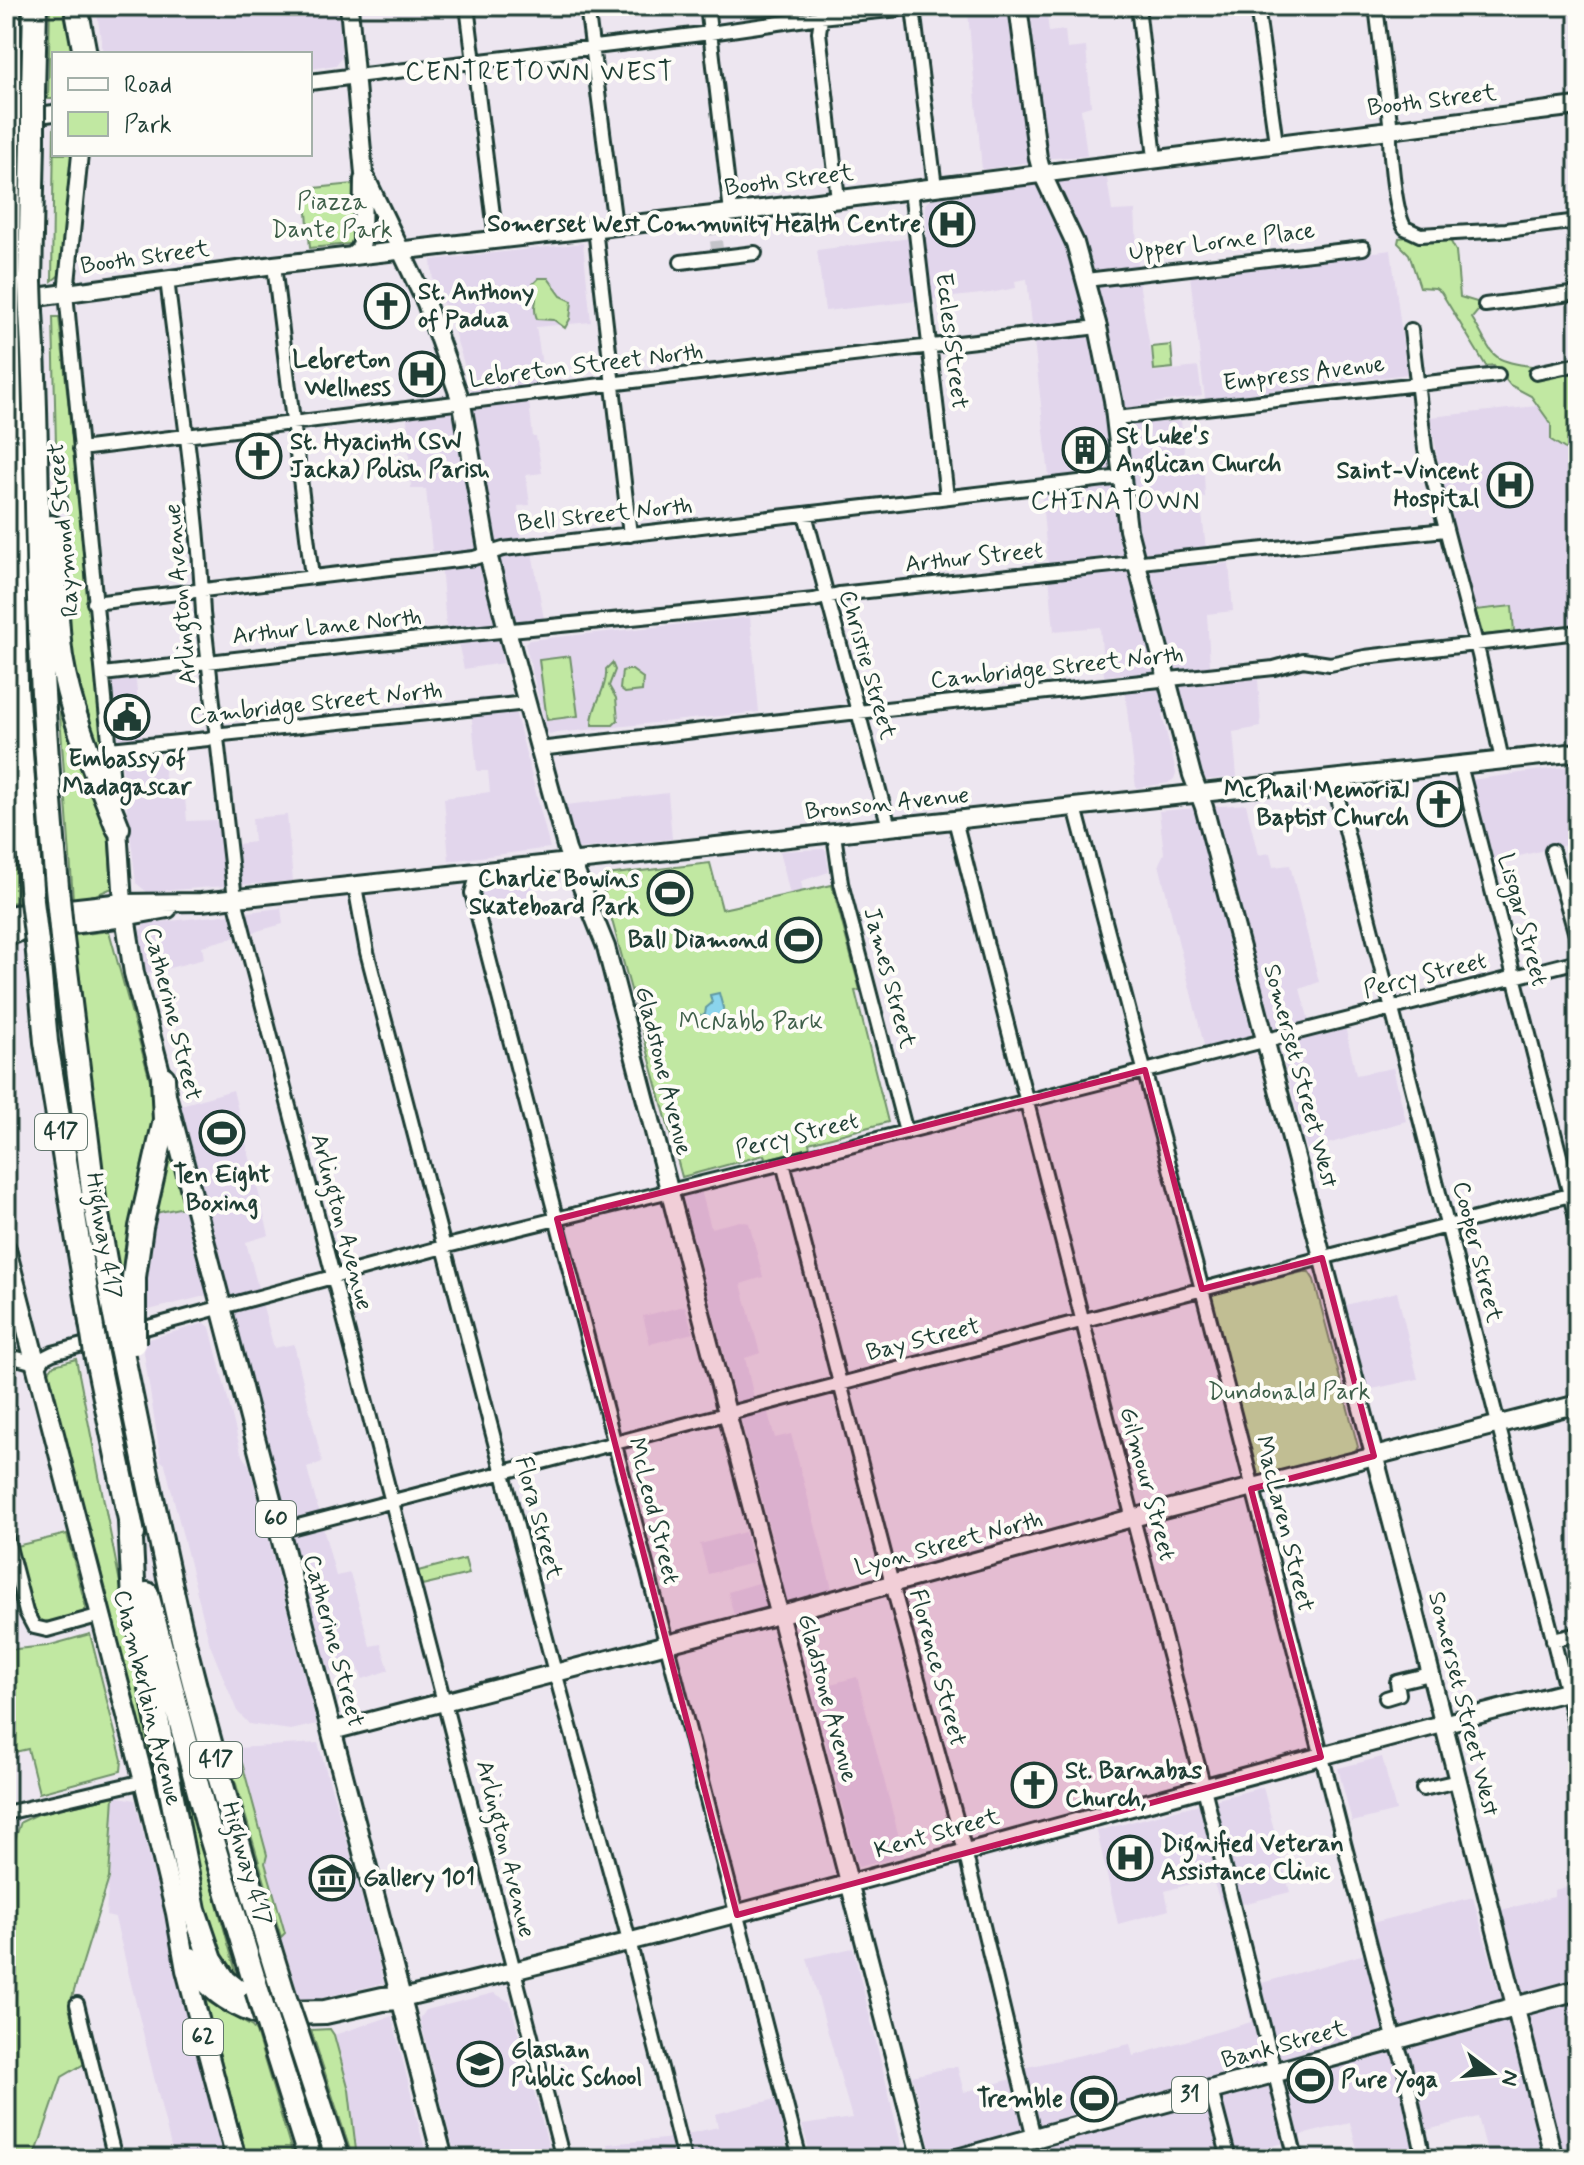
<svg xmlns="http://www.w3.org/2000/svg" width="1584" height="2165" viewBox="0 0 1584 2165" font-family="Mynerve,sans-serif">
<rect width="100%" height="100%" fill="#ede6f0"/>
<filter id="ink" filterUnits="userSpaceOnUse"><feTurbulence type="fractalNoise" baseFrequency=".0125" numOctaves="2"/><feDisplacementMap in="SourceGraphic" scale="16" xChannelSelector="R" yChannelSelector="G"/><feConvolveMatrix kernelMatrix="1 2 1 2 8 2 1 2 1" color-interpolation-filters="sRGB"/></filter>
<g filter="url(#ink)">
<!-- built -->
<path fill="#e2d6ec" d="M96,6H338L342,57L336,65L310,69V54H103Z
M944,6H1046L1049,32L1065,30L1067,49L1086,47L1091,106L1081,109L1087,156L1053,158L982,170L968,12L945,14Z
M1106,172L1112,211L1135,210L1139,282L1154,372L1198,367L1202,396L1148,404L1150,423L1181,421L1186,473H1204L1205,497H1200L1208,566L1229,563L1233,611L1207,614L1211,682L1258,679L1261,727L1233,732L1237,777L1205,780L1185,710L1162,714L1176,773L1174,779L1168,783L1136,788L1123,674L1104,676L1100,627L1054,631L1040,478L1049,476L1027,279L1015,281L1016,288L990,293L825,311L817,250L927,236L925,204L935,197L1037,184Z
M583,243L591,322L536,327L545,384L488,391L490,407L529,402L533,437H536L542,473L526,475L530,505L518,506L523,553L532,552L544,619L496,624L503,663L464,669L457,638L447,639L440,551H432L426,489H411L406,401L472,390L452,325L433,281L431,260Z
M1391,250L1407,374L1205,399L1190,275Z
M1537,406L1563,433L1578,440V622L1482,636L1451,530L1430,417Z
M750,617L759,712L548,734L525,644L529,640Z
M135,671L143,756L161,754L167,787L184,786L187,821L216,820L222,846L254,842L252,818L287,815L293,881L147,892L136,883L111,674Z
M511,695L550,848L449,861L444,798L490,792L488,771H477L470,699Z
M1578,765V842L1478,866L1457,782Z
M668,793L672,839L577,849L566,805Z
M1246,804L1258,855L1270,853L1273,867L1290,865L1319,982L1300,989L1309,1021L1342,1013L1356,1075L1393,1068L1406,1121L1307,1150L1275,1029L1205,1049L1159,864L1164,853L1159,811Z
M823,849L826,850L829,872L801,881L803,892L790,895L780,851Z
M531,882L537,911L518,915L515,904L485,910L481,888Z
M281,908L283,924L202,946L204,959L146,974L138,934L145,924Z
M233,1090L269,1235L246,1242L274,1348L294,1344L322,1462L307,1468L336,1576L350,1573L370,1646L381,1644L389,1670L363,1679L357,1665L325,1672L229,1290L145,1311V1273L151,1214L204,1202L178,1106Z
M701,1190L711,1228L740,1221L749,1223L763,1277L741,1284L760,1353L745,1358L754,1398L763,1395L775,1438L791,1434L832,1589L734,1616L728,1592L782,1576L682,1194Z
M1397,1292L1418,1379L1368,1390L1346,1305Z
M685,1306L693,1333L650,1344L643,1316Z
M205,1323L210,1327L241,1452L249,1465L317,1724L291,1730L249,1724L237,1711L210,1645L165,1464L161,1461L142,1341Z
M745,1532L753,1563L708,1574L700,1544Z
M857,1677L904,1856L858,1867L812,1689Z
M318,1743L346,1837L384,1983L301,2003L281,1937L284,1935L265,1863L267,1855L238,1748Z
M1382,1757L1396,1811L1352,1822L1338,1768Z
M1263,1787L1290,1892L1223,1909L1212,1878L1165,1891L1169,1910L1118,1924L1097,1831Z
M114,1796L135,1800L226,2159H174L115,1918L106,1916Z
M1578,1884V2159H1489L1478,2117L1427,2130L1433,2159H1360L1350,2123L1301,2135V2139L1235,2155L1233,2151L1200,2159H1169L1167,2156L1156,2159H933L912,2076L957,2066L964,2092L1012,2079L1010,2071L1130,2044L1133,2056L1251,2022L1244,1988L1379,1950L1372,1923L1473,1897L1523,2075L1540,2073L1501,1910L1554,1897V1890Z
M853,1948L903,2152L900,2157L879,2159H812L802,2125L852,2118L807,1958Z
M494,1993L510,2002L552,2159H456L420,2019L426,2010Z
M392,2016L427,2159H357L349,2090L334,2035Z
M776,2099L789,2159H586L608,2153L607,2144L665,2139L718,2127L715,2114Z"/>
<!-- green -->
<path fill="#c1e8a2" stroke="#70926b" stroke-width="2" d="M50,6H70L78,54H54V99H48Z
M54,126V154H73L62,273L52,281Z
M353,184L359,243L310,248L305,189Z
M1408,237L1416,242L1450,240L1456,251L1460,297L1477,302L1478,311L1472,318C1494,354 1487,361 1532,366L1539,378L1578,372V457L1551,440V424L1531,396L1510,385L1494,365L1486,366L1441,292L1435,288L1420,287L1409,254L1398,243L1399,238Z
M539,278H548L561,296L572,301L570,319L565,328L554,320L537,319C532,308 537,304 536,294C535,291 534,288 533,284Z
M53,317H59L109,777L82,709L71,651L68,491L57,489Z
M1171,345L1173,368L1154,370L1152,347Z
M1512,606L1514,632L1483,635L1475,610Z
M570,656L578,716L547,720L539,660Z
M612,663L615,670L609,686L616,698L618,720L613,725H592C591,706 608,689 606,669Z
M626,670H632L643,678L642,691L625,693L620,689L622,671Z
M57,673L108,828L112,888L96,895L73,899Z
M6,717L18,902L6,903Z
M710,863L722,909L832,885L860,990L855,991L888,1122L809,1143L810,1148L766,1159L764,1155L682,1177L601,880L606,875Z
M109,931L162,1124L120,1314L69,936Z
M169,1129L184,1207L151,1214Z
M1303,1272H1309L1314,1280L1358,1447L1353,1453L1259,1478L1255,1476L1211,1298L1213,1294Z
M76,1359L158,1776L151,1779L48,1373L54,1365Z
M67,1534L86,1608L80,1616L41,1624L33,1614L16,1546Z
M465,1559L469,1574L422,1585L418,1571Z
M90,1634L122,1760L121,1771L39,1793L28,1749L6,1754V1650L47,1646Z
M167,1724L239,1983L226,1970L209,1936Z
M242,1763L267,1855L265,1863L285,1933L281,1937L231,1767Z
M114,1796L109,1878L69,2007L84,2064L62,2077L34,2159H6V1865L21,1822L38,1814Z
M205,2000L252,2027L256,2032L294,2159H250L246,2154Z
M330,2029L334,2035L349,2090L357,2159H353L311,2030Z"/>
<!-- water -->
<path fill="#8bd4ec" stroke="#6098a2" stroke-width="2" d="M719,993L726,1019L699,1026L697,1017L705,1014L706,1008L712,1003L710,995Z"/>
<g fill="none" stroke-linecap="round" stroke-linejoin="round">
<!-- minor-tunnel -->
<path stroke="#c4c4ca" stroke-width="12" stroke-dasharray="12 6" stroke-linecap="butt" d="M714,223L718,258"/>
<!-- minor casing -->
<g stroke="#1f3d34" stroke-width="18">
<path id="minor" d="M467,6L496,239
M587,6L615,226
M707,6L731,212
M823,6L819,32L838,199
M1138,6L1155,158
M1257,6L1276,143
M1376,6L1390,122C1389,143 1394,212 1405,228L1420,235L1506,230L1578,221
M913,8L935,187
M356,76L710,33L820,17L930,6
M911,190L947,497
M595,228L630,535
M681,262L755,253
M274,265L312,577
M167,279C180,390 198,501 203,613L235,899L563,2159
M1086,280L1363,248
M66,293L115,803
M1485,305L1578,293
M1411,330L1425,449L1479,655L1502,760
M1536,373L1578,364
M1116,418L1498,375
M80,449L740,368L1098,327
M805,514L889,827
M94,603L474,558L503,549L1122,477
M103,674L349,646L814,600L839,594L1445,530
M110,749L208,739L223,734L527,703
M539,749L858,712L1274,668L1303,660L1330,664L1365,657L1578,632
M1460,765L1578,1226
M1333,779L1578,1736
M1075,807L1205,1301L1392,2030L1403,2061L1424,2159
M955,820L1131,1511L1204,1788L1296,2159
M834,834L841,883L906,1132
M1552,851L1578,942
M478,873L472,893L800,2159
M355,886L367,952L552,1661L626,1929L684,2159
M783,1163L892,1584L965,1851L1034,2138
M6,1361L17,1358L35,1363
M36,1370L45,1357L53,1353L443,1247L783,1163L1578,961
M279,1531L1333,1255L1578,1193
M6,1535L26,1612L34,1627L47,1630L101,1615
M1553,1640L1578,1634
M1386,1698L1399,1694L1397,1682L1430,1674
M1423,1789L1458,1781
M6,1813L144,1781
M77,2004L115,2159
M1211,2090L1229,2159"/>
</g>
<!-- tertiary casing -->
<g stroke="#1f3d34" stroke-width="20">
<path id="tertiary" d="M310,82L356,76
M6,119L54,113
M66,293L80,154"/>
</g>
<!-- secondary casing -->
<g stroke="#1f3d34" stroke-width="22">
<path id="secondary" d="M349,6L364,174L426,303L462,404L488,554L510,641L567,850L606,947L921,2159
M1018,6L1038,158L1042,173L1075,243L1098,327L1113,400L1128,530L1192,775L1204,807L1407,1580L1554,2159
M1553,109L1578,106
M352,256L359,250L362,242L363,180
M22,299L274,265L713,215L1549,110
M118,828L123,903L201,902L1578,752
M124,917L168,909
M332,1731L767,1618L1132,1518L1578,1404
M402,1998C796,1904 1185,1788 1578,1689"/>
</g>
<!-- primary casing -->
<g stroke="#1f3d34" stroke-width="24">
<path id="primary" d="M6,916L123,903L134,973L220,1301
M25,930L124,917
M6,1249L144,1781L176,1913L186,1970L236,2159
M221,1307L443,2159
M191,1957C204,1994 240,2012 276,2020
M957,2159L1578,1990"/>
</g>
<!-- motorway casing -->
<g stroke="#1f3d34" stroke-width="28">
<path id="motorway" d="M76,6L85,54
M9,92V6
M33,93L35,6
M30,282L33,140
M8,284L9,143
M31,311C37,407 36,503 39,599C42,699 49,798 58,898
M8,314L16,686L32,901
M52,527C55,570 55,615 61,657C71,718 96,772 118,828
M6,929L15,931
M62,938L94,1198L115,1316
M37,942L46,1042L91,1322
M134,1311V1277L141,1227L165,1120L163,1078
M121,1347C141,1444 160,1542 183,1639C213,1761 249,1882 286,2002
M96,1354L133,1534
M130,1521L134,1601L194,1910L211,1960L225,1981L245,1997L285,2013L325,2012L383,1999L402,1998
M147,1594L210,1834L257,1990
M269,2028L310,2159
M297,2034L338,2159"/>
</g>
<!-- minor -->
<use href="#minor" stroke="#fdfcf7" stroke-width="12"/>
<!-- tertiary -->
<use href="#tertiary" stroke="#fdfcf7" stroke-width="14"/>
<!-- secondary -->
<use href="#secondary" stroke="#fdfcf7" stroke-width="16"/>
<!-- primary -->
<use href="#primary" stroke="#fdfcf7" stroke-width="18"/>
<!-- motorway -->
<use href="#motorway" stroke="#fdfcf7" stroke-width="22"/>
<!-- motorway-bridge casing -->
<g stroke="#1f3d34" stroke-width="28" stroke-linecap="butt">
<path id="motorway-bridge" d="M33,140V93
M9,143V92
M30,282L31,311
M8,314V284
M58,898L62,938
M32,901L37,942
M134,1311V1343
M115,1316L121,1347
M91,1322L96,1354
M257,1990L269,2028
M286,2002L297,2034"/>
</g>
<!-- motorway-bridge -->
<use href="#motorway-bridge" stroke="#fdfcf7" stroke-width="22"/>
</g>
</g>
<!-- marked area -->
<path fill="#c2185b" fill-opacity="0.2" stroke="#c2185b" stroke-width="6" stroke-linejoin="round" d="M1145,1070L1202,1289L1322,1258L1374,1456L1251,1489L1321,1757L737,1915L557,1219Z"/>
<!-- icons -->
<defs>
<g id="hospital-ring" transform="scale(2.3)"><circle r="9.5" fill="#fdfcf7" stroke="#1f3d34" stroke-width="1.5"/><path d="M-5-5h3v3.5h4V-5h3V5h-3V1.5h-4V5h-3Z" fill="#1f3d34"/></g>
<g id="church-ring" transform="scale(2.3)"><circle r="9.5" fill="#fdfcf7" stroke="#1f3d34" stroke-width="1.5"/><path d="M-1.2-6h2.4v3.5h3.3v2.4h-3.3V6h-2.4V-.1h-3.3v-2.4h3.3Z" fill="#1f3d34"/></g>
<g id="building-ring" transform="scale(2.3)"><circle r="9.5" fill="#fdfcf7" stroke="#1f3d34" stroke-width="1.5"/><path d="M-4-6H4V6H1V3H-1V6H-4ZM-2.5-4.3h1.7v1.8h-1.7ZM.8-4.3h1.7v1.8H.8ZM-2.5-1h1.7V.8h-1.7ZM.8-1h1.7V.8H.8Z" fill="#1f3d34"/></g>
<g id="civic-ring" transform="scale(2.3)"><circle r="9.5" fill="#fdfcf7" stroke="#1f3d34" stroke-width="1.5"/><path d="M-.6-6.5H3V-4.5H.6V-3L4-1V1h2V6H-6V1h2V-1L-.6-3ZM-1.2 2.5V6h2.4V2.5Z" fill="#1f3d34"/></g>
<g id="stadium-ring" transform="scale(2.3)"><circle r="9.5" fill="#fdfcf7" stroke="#1f3d34" stroke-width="1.5"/><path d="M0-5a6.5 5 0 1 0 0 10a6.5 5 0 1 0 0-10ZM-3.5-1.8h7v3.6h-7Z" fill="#1f3d34"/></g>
<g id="museum-ring" transform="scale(2.3)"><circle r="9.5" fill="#fdfcf7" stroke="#1f3d34" stroke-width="1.5"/><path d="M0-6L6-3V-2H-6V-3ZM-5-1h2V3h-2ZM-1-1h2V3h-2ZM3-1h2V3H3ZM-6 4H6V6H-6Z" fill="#1f3d34"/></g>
<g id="school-ring" transform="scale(2.3)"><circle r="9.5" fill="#fdfcf7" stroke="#1f3d34" stroke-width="1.5"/><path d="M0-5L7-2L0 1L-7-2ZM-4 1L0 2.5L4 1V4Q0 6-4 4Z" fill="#1f3d34"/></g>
</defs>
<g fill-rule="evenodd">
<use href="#hospital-ring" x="952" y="224"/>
<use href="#church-ring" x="387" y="306"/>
<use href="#hospital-ring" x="422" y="374"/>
<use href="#building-ring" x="1085" y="450"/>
<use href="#church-ring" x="259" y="456"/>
<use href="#hospital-ring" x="1510" y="485"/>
<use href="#civic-ring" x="127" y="717"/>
<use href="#church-ring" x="1440" y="804"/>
<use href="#stadium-ring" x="670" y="893"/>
<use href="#stadium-ring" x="799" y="940"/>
<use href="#stadium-ring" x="222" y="1133"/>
<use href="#church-ring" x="1034" y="1785"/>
<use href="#hospital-ring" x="1130" y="1858"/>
<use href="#museum-ring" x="332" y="1878"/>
<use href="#school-ring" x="480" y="2064"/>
<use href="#stadium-ring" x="1310" y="2080"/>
<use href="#stadium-ring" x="1094" y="2099"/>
</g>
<g text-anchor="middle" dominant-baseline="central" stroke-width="8" stroke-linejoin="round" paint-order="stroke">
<!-- shield labels -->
<g fill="#fdfcf7" stroke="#62766e" stroke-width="2">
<rect x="35" y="1114" width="52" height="36" rx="6"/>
<rect x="256" y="1501" width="40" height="36" rx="6"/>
<rect x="190" y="1742" width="52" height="36" rx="6"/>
<rect x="183" y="2019" width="40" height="36" rx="6"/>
<rect x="1172" y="2077" width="36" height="36" rx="6"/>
</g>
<g font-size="22" font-weight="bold" fill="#1f3d34">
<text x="61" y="1132">417</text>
<text x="276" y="1519">60</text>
<text x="216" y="1760">417</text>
<text x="203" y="2037">62</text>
<text x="1190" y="2095">31</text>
</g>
<!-- street labels -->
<g font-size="24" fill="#1f3d34" stroke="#fdfcf7">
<text transform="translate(1432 101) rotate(-7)">Booth Street</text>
<text transform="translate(789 181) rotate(-7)">Booth Street</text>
<text transform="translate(1222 242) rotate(-7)">Upper Lorne Place</text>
<text transform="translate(145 258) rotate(-8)">Booth Street</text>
<text transform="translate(951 341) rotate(83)">Eccles Street</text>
<text transform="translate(586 366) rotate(-7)">Lebreton Street North</text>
<text transform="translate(1304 374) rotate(-7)">Empress Avenue</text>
<text transform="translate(605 515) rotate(-6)">Bell Street North</text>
<text transform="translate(64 530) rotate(-95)">Raymond Street</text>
<text transform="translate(974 558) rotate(-6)">Arthur Street</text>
<text transform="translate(181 594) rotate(-95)">Arlington Avenue</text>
<text transform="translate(327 627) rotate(-6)">Arthur Lane North</text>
<text transform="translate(867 665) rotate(74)">Christie Street</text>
<text transform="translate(1057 668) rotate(-6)">Cambridge Street North</text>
<text transform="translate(316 704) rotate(-6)">Cambridge Street North</text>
<text transform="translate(887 804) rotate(-6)">Bronson Avenue</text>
<text transform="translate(1522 920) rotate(75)">Lisgar Street</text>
<text transform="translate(1425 976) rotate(-14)">Percy Street</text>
<text transform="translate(889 978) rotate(75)">James Street</text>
<text transform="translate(172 1014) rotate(76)">Catherine Street</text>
<text transform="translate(663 1071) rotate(76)">Gladstone Avenue</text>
<text transform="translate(1300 1076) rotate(75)">Somerset Street West</text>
<text transform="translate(797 1136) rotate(-14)">Percy Street</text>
<text transform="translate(341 1222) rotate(75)">Arlington Avenue</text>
<text transform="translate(103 1236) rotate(81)">Highway 417</text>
<text transform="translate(1477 1252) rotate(76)">Cooper Street</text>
<text transform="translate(923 1340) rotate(-14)">Bay Street</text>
<text transform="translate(1147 1484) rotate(75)">Gilmour Street</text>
<text transform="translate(653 1511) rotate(76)">McLeod Street</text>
<text transform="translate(538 1518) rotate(75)">Flora Street</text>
<text transform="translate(1284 1524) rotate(76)">MacLaren Street</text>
<text transform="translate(949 1544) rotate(-15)">Lyon Street North</text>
<text transform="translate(333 1641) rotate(75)">Catherine Street</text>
<text transform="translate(937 1668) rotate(75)">Florence Street</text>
<text transform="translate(147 1698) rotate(76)">Chamberlain Avenue</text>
<text transform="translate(827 1698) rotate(75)">Gladstone Avenue</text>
<text transform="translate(1463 1704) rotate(76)">Somerset Street West</text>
<text transform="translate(937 1834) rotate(-16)">Kent Street</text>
<text transform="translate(505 1849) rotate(76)">Arlington Avenue</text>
<text transform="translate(246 1864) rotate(74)">Highway 417</text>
<text transform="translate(1284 2045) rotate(-15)">Bank Street</text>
</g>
<!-- park labels -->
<g font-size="24" fill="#3f5f4a" stroke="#fdfcf7">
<text x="332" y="202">Piazza<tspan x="332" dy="28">Dante Park</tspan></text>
<text x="751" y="1022">McNabb Park</text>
<text x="1289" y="1392">Dundonald Park</text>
</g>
<!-- poi labels -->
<g font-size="24" font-weight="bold" fill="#1f3d34" stroke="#fdfcf7" text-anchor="start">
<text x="921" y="224" text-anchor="end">Somerset West Community Health Centre</text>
<text x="418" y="292">St. Anthony<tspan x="418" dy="28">of Padua</tspan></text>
<text x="391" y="360" text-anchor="end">Lebreton<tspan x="391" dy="28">Wellness</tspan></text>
<text x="1116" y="436">St Luke's<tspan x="1116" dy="28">Anglican Church</tspan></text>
<text x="290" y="442">St. Hyacinth (SW<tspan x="290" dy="28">Jacka) Polish Parish</tspan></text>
<text x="1479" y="471" text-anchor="end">Saint-Vincent<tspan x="1479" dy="28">Hospital</tspan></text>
<text x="127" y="759" text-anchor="middle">Embassy of<tspan x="127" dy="28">Madagascar</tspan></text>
<text x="1409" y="790" text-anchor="end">McPhail Memorial<tspan x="1409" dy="28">Baptist Church</tspan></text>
<text x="639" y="879" text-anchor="end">Charlie Bowins<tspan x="639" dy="28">Skateboard Park</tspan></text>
<text x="768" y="940" text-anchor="end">Ball Diamond</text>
<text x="222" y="1175" text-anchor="middle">Ten Eight<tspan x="222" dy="28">Boxing</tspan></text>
<text x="1065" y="1771">St. Barnabas<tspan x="1065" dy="28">Church,</tspan></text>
<text x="1161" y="1844">Dignified Veteran<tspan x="1161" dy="28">Assistance Clinic</tspan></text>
<text x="363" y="1878">Gallery 101</text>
<text x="511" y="2050">Glashan<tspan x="511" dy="28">Public School</tspan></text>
<text x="1341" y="2080">Pure Yoga</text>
<text x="1063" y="2099" text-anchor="end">Tremble</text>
</g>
<!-- neighbourhood labels -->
<g font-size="26" letter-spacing="2" fill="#1f3d34" stroke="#fdfcf7">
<text x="540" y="73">CENTRETOWN WEST</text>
<text x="1116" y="502">CHINATOWN</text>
</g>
</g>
<!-- margin -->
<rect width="1584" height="2165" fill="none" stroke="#fdfcf7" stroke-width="32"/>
<rect x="16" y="16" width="1552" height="2133" fill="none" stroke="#1f3d34" stroke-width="3" filter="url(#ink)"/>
<!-- legend -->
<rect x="52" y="52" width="260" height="104" fill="#fdfcf7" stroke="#a4b0a9" stroke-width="2"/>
<rect x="68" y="78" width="40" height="12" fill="#fdfcf7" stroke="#a4b0a9" stroke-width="2"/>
<text x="124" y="92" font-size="24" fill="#1f3d34">Road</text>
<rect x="68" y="112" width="40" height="24" fill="#c1e8a2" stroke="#a4b0a9" stroke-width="2"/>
<text x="124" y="132" font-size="24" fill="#1f3d34">Park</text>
<!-- north arrow -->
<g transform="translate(1492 2073) rotate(106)" stroke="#fdfcf7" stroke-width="6" paint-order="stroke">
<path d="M0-6L14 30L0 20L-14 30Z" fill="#1f3d34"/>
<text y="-12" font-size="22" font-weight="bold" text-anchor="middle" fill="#1f3d34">N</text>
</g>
</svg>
